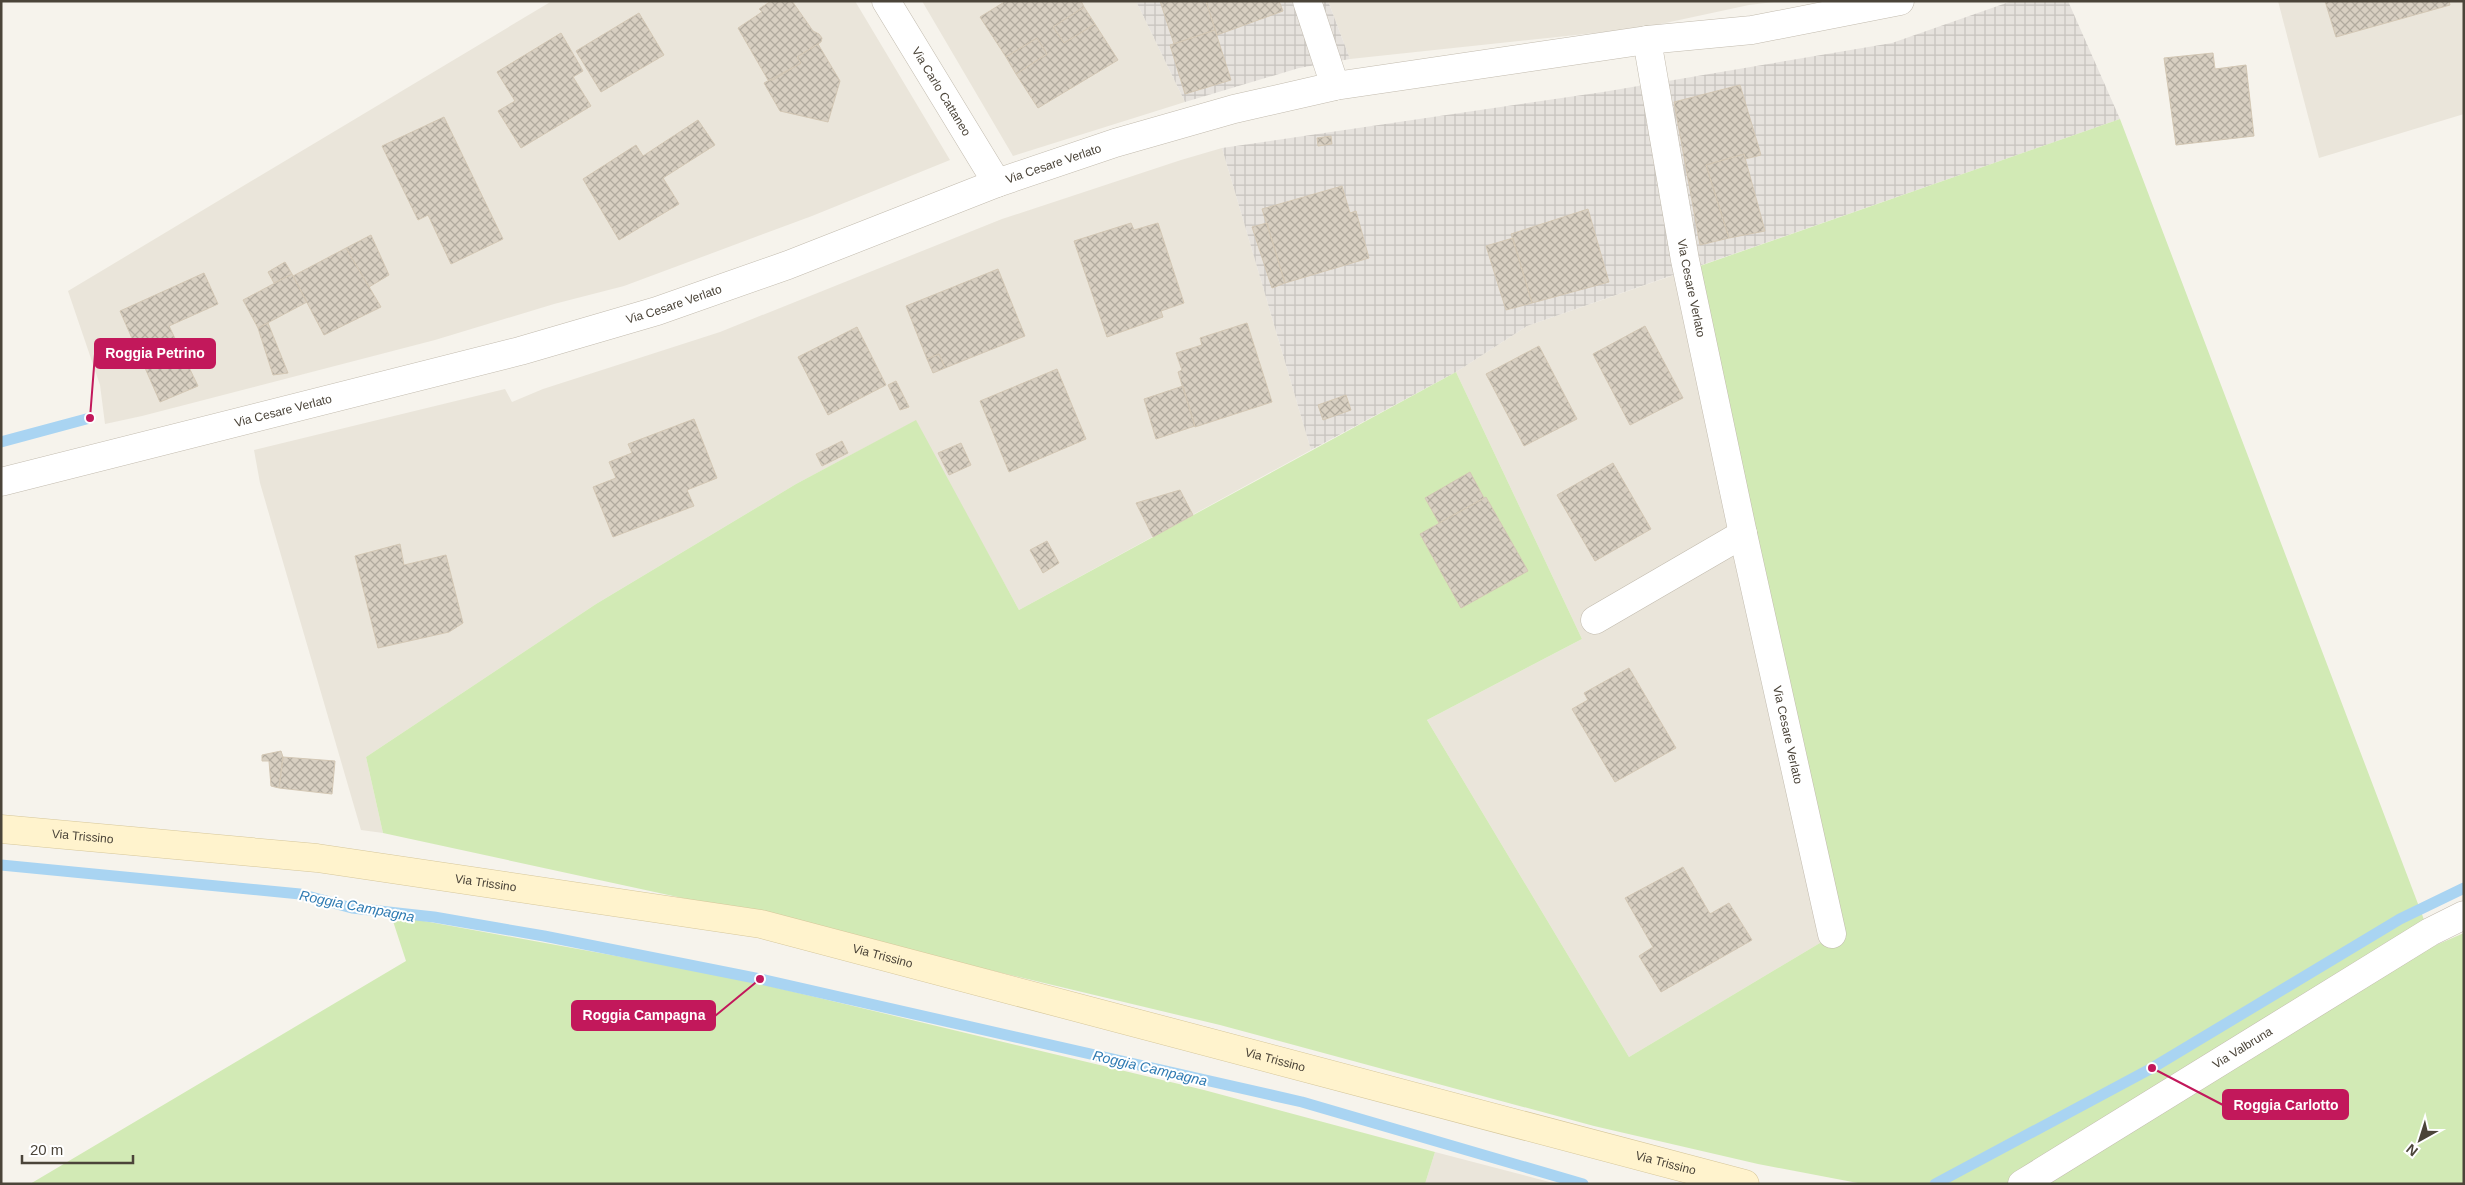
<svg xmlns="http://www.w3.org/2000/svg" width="2465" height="1185" viewBox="0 0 2465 1185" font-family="Helvetica,sans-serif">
<defs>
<pattern id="industrial-grid" width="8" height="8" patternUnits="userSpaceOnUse" patternTransform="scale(1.25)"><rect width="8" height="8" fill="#e6e2dd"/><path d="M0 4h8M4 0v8" fill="none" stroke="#c7c3be"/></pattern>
<pattern id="building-cross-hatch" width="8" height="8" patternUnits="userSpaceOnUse" patternTransform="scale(1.25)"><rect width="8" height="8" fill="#d8cfc1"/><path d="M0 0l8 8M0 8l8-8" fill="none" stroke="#b1aa9e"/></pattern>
</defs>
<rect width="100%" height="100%" fill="#f6f3ec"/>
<!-- residential -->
<path fill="#eae5da" d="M552,1H855L950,160L812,216L624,286L554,304L435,340L142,416L105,424L100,385L68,291Z
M922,1H1136L1185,102L1013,156Z
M1328,1H1783L1749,5L1642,28L1350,59Z
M2278,1H2464V114L2319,158Z
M1222,148L1311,450L1019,610L915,421L796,484L596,604L366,757L383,833L361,830L260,483L254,450L505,389L512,402L543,389L720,332L1002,219L1181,160Z
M1697,267L1830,937L1629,1057L1427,720L1582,639L1456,372L1527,326Z
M1435,1152L1557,1184H1425Z"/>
<!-- industrial -->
<path fill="url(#industrial-grid)" d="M1136,1H1328L1350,59L1299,68L1185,102Z
M2012,1H2068L2120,119L1527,326L1456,372L1311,450L1222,148L1603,92L1892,43Z"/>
<!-- grass -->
<path fill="#d2eab5" d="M2120,119L2434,946L2464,933V1184H1863L1758,1164L1594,1126L1220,1025L747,912L383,833L366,757L596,604L796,484L916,420L1019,610L1456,372L1582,639L1427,720L1629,1057L1830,937L1697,267Z
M391,915L732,977L1204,1090L1435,1152L1425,1184H30L406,961Z"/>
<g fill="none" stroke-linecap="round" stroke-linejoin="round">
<!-- stream -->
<path stroke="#a9d4f2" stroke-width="11" d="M1,442L90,418
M1,865L300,894L352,908L434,917L544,936L760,979L1302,1102L1583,1184
M1935,1184L2152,1068L2400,919L2464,888"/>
</g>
<!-- building -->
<path fill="url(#building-cross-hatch)" stroke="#d3c7b4" d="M771,1H792L813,31L819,34L822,38L821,42L797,57L801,63L773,80H768L738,28L762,12L759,9Z
M1006,1H1081L1084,7L1053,27L1064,43L1095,24L1118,60L1038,108L1016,74L1047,54L1037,38L1006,57L980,17Z
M1160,1H1206L1215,30L1174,44Z
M1206,1H1279L1283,11L1217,35Z
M2325,1H2449L2450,5L2336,37Z
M1084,7L1095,24L1064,43L1053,27Z
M639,13L664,55L601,92L576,51Z
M1215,30L1231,80L1185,94L1170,45Z
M561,33L583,71L573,77L591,106L521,148L498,111L515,101L497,72Z
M1037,38L1047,54L1016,74L1006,57Z
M818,44L840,81L828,122L780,111L764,83L801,63L797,57Z
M2213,53L2215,69L2246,65L2254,136L2176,145L2164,58Z
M1740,85L1761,155L1745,159L1744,154L1706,165L1729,238L1700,245L1674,102Z
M444,117L503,239L451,264L428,215L418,220L382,146Z
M698,120L715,145L663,178L679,204L619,240L583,179L636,145L643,156Z
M1331,136L1332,144L1318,146L1317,138Z
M1744,154L1765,231L1729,238L1706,165Z
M1342,186L1350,213L1356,211L1369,258L1285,283L1262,209Z
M1588,209L1609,282L1532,303L1511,234Z
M1131,223L1134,230L1158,223L1184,303L1161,311L1163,317L1107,337L1074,241Z
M1267,223L1285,283L1272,288L1252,227Z
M371,235L389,275L369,287L346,248Z
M1513,238L1532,303L1506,310L1486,246Z
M346,248L381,307L324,335L293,276Z
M285,262L292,274L274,283L268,272Z
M998,269L1025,336L945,368L939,354L927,359L906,306Z
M204,273L218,304L169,326L198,386L160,402L120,311Z
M292,274L307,302L258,328L243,300Z
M268,323L288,373L273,375L258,328Z
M1247,323L1272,402L1195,427L1178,372L1182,370L1176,353L1202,345L1200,338Z
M1645,326L1683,398L1630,425L1593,354Z
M857,327L886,385L828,415L798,357Z
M1539,346L1577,419L1524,446L1486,374Z
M939,354L945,368L933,373L927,359Z
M1057,369L1086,439L1009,472L980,401Z
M896,381L909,407L900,410L888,385Z
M1183,386L1195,426L1156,439L1144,399Z
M1346,395L1351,410L1323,420L1318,405Z
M694,419L717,478L687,490L694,506L613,537L593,487L616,478L609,462L632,453L628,444Z
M842,441L848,453L822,466L816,454Z
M961,443L971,465L949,475L938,453Z
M1613,463L1651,529L1595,561L1557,495Z
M1470,472L1484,498L1439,523L1425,498Z
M1180,490L1193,515L1153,537L1136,503Z
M1486,497L1528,571L1461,608L1420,534Z
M1047,541L1059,563L1043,573L1030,550Z
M400,544L404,565L446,555L463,623L449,632L378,648L355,556Z
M1629,668L1676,748L1615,782L1572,709L1588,700L1584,693Z
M281,751L283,757L279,788L271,786L269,761H262V755Z
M283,757L335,761L332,794L279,788Z
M1683,867L1710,914L1729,903L1752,940L1661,992L1639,956L1653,947L1625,898Z"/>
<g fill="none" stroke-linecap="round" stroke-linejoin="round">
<!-- minor casing -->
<g stroke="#c2bbae" stroke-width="29">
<g id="minor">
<path id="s1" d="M886,1L997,183"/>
<path d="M1307,1L1335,86"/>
<path id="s2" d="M1647,40L1685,260L1743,534L1832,934"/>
<path d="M1595,620L1743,534"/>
<path id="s3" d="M2022,1184L2430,932L2464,915"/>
</g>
</g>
<!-- tertiary casing -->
<g stroke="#c2bbae" stroke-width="29">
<g id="tertiary">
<path id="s4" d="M1,482L520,351L657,311L788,265L997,183L1115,143L1234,109L1335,86L1647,40L1752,30L1900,1"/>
</g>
</g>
<!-- secondary casing -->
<g stroke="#d6c79b" stroke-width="29">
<g id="secondary">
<path id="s5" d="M1,829L317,858L761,924L1745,1184"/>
</g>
</g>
<!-- minor -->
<use href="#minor" stroke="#fff" stroke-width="28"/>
<!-- tertiary -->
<use href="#tertiary" stroke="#fff" stroke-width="28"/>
<!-- secondary -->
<use href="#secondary" stroke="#fff3cd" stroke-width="28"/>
</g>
<g text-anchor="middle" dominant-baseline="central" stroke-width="4" stroke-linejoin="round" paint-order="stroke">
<!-- street labels -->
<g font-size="12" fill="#4b4439" stroke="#fff">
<text stroke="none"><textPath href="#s1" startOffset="106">Via Carlo Cattaneo</textPath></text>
<text stroke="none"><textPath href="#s4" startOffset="1101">Via Cesare Verlato</textPath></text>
<text stroke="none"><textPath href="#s2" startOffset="252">Via Cesare Verlato</textPath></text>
<text stroke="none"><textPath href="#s4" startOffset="696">Via Cesare Verlato</textPath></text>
<text stroke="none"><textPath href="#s4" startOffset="291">Via Cesare Verlato</textPath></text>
<text stroke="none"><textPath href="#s2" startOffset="709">Via Cesare Verlato</textPath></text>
<text stroke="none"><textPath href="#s5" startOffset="82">Via Trissino</textPath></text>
<text stroke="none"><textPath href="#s5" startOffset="488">Via Trissino</textPath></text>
<text stroke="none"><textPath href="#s5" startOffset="892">Via Trissino</textPath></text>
<text stroke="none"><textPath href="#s3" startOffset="259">Via Valbruna</textPath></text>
<text stroke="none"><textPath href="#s5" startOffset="1298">Via Trissino</textPath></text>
<text stroke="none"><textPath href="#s5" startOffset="1702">Via Trissino</textPath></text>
</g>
<!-- water labels -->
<g font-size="14" font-style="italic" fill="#2e7ab2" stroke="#fff">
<text transform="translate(357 906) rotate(11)">Roggia Campagna</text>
<text transform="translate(1150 1068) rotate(13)">Roggia Campagna</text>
</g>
</g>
<!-- callouts -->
<path fill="none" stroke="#c2185b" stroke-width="2" d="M90 418L95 354M760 979L715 1016M2152 1068L2223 1105"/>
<g fill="#c2185b" stroke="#fff" stroke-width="2">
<circle cx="90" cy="418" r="5"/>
<circle cx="760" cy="979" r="5"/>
<circle cx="2152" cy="1068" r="5"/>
</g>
<g fill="#c2185b" stroke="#c2185b" stroke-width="2">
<rect x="95" y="339" width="120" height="29" rx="5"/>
<rect x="572" y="1001" width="143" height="29" rx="5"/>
<rect x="2223" y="1090" width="125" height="29" rx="5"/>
</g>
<g font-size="14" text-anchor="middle" font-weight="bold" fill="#fff">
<text x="155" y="358">Roggia Petrino</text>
<text x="644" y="1020">Roggia Campagna</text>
<text x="2286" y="1110">Roggia Carlotto</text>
</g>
<!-- border -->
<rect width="2465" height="1185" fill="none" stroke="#4b4439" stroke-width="5"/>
<!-- north arrow -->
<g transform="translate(2420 1140) rotate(219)" stroke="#ffffff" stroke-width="4" paint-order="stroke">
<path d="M0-4L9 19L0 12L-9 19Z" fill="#4b4439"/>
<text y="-8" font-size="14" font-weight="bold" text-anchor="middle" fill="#4b4439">N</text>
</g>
<!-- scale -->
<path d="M22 1155v8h111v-8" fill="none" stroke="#4b4439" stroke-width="2.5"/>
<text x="30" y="1155" font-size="15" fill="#4b4439" stroke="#ffffff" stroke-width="4" paint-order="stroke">20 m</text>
</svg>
